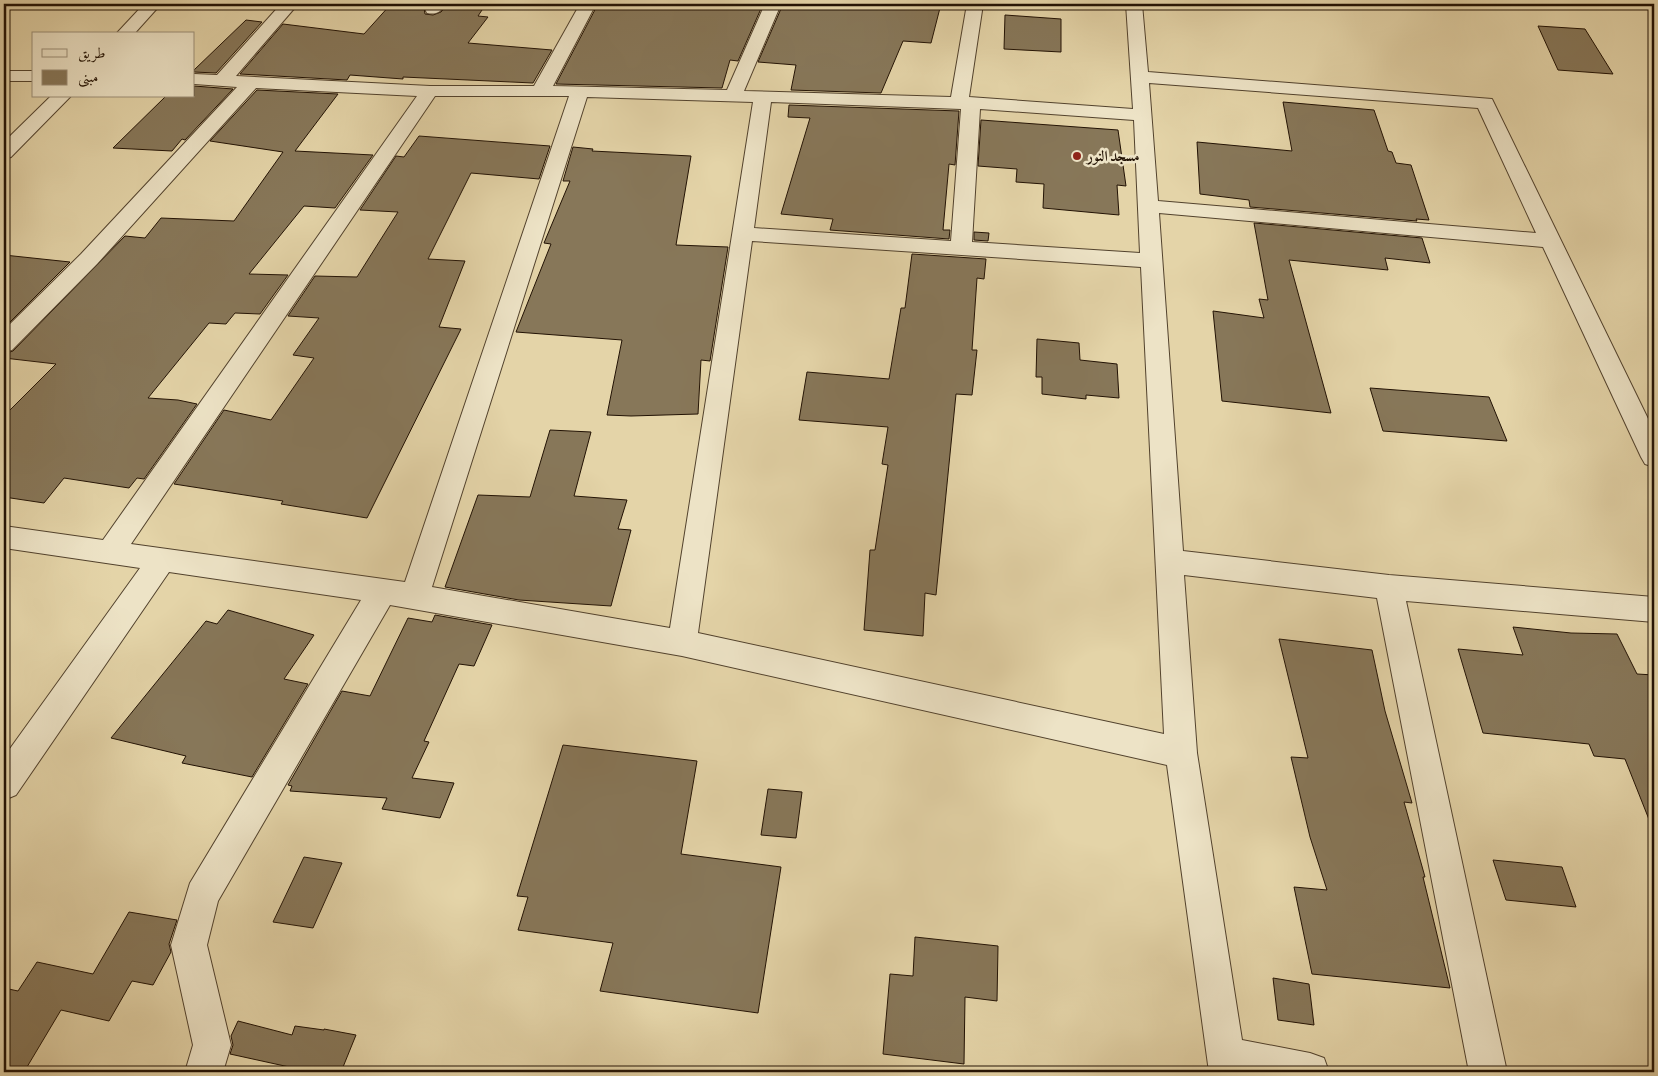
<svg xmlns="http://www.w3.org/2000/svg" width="1658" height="1076" viewBox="0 0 1658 1076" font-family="'Libre Bodoni',Amiri,serif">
<rect width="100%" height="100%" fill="#e4d4a8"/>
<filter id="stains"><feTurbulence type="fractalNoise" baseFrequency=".004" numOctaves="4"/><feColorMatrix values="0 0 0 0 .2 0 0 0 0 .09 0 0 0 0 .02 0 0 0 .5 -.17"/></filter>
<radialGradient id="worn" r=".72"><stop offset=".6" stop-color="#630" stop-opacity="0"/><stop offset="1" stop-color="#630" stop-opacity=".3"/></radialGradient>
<!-- building -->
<path fill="#877759" stroke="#221204" d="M391,4H427L424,8L425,14L433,15L441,12L448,4H486L478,16L488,17L468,43L552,50L533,83L403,77V79L350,75L347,80L240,74L283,24L364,34Z
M598,4L684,7L686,4H763L738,61L730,60L722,88L556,84Z
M783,4H941L931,43L903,41L881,93L791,90L796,65L758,62Z
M1005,15L1061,19V52L1004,49Z
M246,20L262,22L216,73L194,72V70Z
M1538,26L1585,29L1613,74L1558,70Z
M194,86L233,89L185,140L182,139L172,151L113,148L166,96H194Z
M257,90L338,94L295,151L373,155L335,208L304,206L249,274L288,275L260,314L235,313L226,324L209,323L148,398L178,400L197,404L144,479L137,478L129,488L64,478L44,503L4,497V416L56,364L4,358V354L13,351L125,236L145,238L161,218L234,221L283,152L210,141Z
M1283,102L1374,110L1388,151L1392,152L1396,163L1411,165L1429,220L1416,219L1417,221L1250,207L1249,200L1200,194L1197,142L1292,151Z
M789,105L959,111L955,165L949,164L943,230H950L949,239L830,230L833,219L781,214L810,118L788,117Z
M981,120L1118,130L1126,186L1117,185L1119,215L1043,208L1044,184L1016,182L1017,169L978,166Z
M419,136L550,146L539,179L471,173L428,259L465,261L439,327L461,329L367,518L281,504L283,501L174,484L224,410L271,420L314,358L293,355L319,318L288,316L315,276L357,277L398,212L360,210L396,156L404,157Z
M573,147L593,149L592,151L691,156L676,245L728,247L710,361L701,360L698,414L631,416L607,415L622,340L516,332L551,244L544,243L570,181H563Z
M1254,223L1422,238L1430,263L1385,258L1388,270L1289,260L1331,413L1222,401L1213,311L1264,318L1259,299L1268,300Z
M974,232L989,233L988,241L974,240Z
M912,254L986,259L984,279L977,278L972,350H977L972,395L956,394L936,595L925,593L923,636L864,630L870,550H875L888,465L882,464L888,427L799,420L807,372L889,379L901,308H905Z
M4,255L70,262L4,328Z
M1037,339L1079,343L1080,360L1117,364L1119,398L1086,395V399L1042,394V377H1036Z
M1370,388L1489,397L1507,441L1383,431Z
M550,430L591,432L574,496L627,500L618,529L631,530L611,606L519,600L445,587L478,495L530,497Z
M228,610L314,635L284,679L308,684L252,777L182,763L186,756L111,738L206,621L217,624Z
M435,615L492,625L474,666L459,664L424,741L429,742L412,778L454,783L440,818L382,809L387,798L290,791L292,786L288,785L342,691L370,696L408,618L432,622Z
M1513,627L1571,633L1617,634L1637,674L1654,675V827H1652L1625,759L1594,756L1589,744L1483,733L1458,649L1523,655Z
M1279,639L1372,650L1385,711L1412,803L1404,802L1425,877H1423L1450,988L1312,974L1294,887L1327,890L1310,837L1291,757L1308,758Z
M563,745L697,761L681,854L781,867L758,1013L600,991L613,943L518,930L528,897L517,896Z
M768,789L802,792L796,838L761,835Z
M304,857L342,863L313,928L273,922Z
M1493,860L1562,867L1576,907L1506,900Z
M129,912L177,920L169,944L171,952L153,985L132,981L109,1021L61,1010L24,1072H4V988L18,991L37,962L93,974Z
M915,937L998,946L997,1001L965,997L964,1064L883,1054L890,974L913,976Z
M1273,978L1309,984L1314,1025L1278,1020Z
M238,1021L292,1035L295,1026L324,1030V1029L356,1035L341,1072H312L230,1054L233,1045L231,1036Z"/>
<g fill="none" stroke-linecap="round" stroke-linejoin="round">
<!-- street casing -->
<g stroke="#52422d" stroke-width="2">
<path id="street" d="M144,4H161L134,34H116Z
M281,4H298L236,76L430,86H534L580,4H596L553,86L727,90L765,4H781L744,91L951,97L967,4H983L969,97L1133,109L1126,4H1142L1148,72L1492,99L1654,431V467L1645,464L1641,457L1543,247L1159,213L1183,551L1389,575L1654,597V622L1406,601L1507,1072H1469L1377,598L1184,575L1197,753L1242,1040L1310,1053L1324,1058L1329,1072H1209L1167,765L682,656L390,605L218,901L207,945L231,1045L223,1072H185L193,1045L171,945L190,883L361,600L169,572L16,795L4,800V757L140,568L4,548V526L103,540L417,96L256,88L97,264L12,350L4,352V330L81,254L237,87L194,84V74L217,75ZM1149,83L1478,108L1536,233L1158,201ZM435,96H569L405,582L131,544ZM587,97L753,102L670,628L432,587ZM771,102L961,109L951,241L754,228ZM980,109L1134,120L1140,253L972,242ZM752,241L1141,267L1164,734L698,633Z
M429,4H446C441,12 436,15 427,13L425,9Z
M4,71H34V81H4Z
M51,96H71L11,157L4,159V142Z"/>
</g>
<!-- street -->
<use href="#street" fill="#ede3c6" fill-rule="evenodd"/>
</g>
<!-- markers -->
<circle fill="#8f2418" stroke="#ede3c6" stroke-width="2" cx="1077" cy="156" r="5"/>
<g text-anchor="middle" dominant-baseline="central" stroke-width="5" stroke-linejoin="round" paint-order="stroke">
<!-- far-poi labels -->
<g font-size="15" font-weight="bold" fill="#221204" stroke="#ede3c6" text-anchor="start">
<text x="1087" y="156">مسجد النور</text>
</g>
</g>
<!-- margin -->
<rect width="1658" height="1076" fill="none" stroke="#e4d4a8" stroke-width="20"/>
<rect x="5" y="5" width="1648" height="1066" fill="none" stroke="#221204" stroke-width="2.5"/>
<rect x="10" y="10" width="1638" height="1056" fill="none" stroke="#221204"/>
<!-- legend -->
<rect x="32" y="32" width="162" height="65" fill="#ede3c6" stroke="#9c8f78"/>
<rect x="42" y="49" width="25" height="8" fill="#ede3c6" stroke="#9c8f78"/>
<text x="78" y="58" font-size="15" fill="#221204">طريق</text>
<rect x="42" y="70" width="25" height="15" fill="#877759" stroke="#9c8f78"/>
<text x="78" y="82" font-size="15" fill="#221204">مبنى</text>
<rect width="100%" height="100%" filter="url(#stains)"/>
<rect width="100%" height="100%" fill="url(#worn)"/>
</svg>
